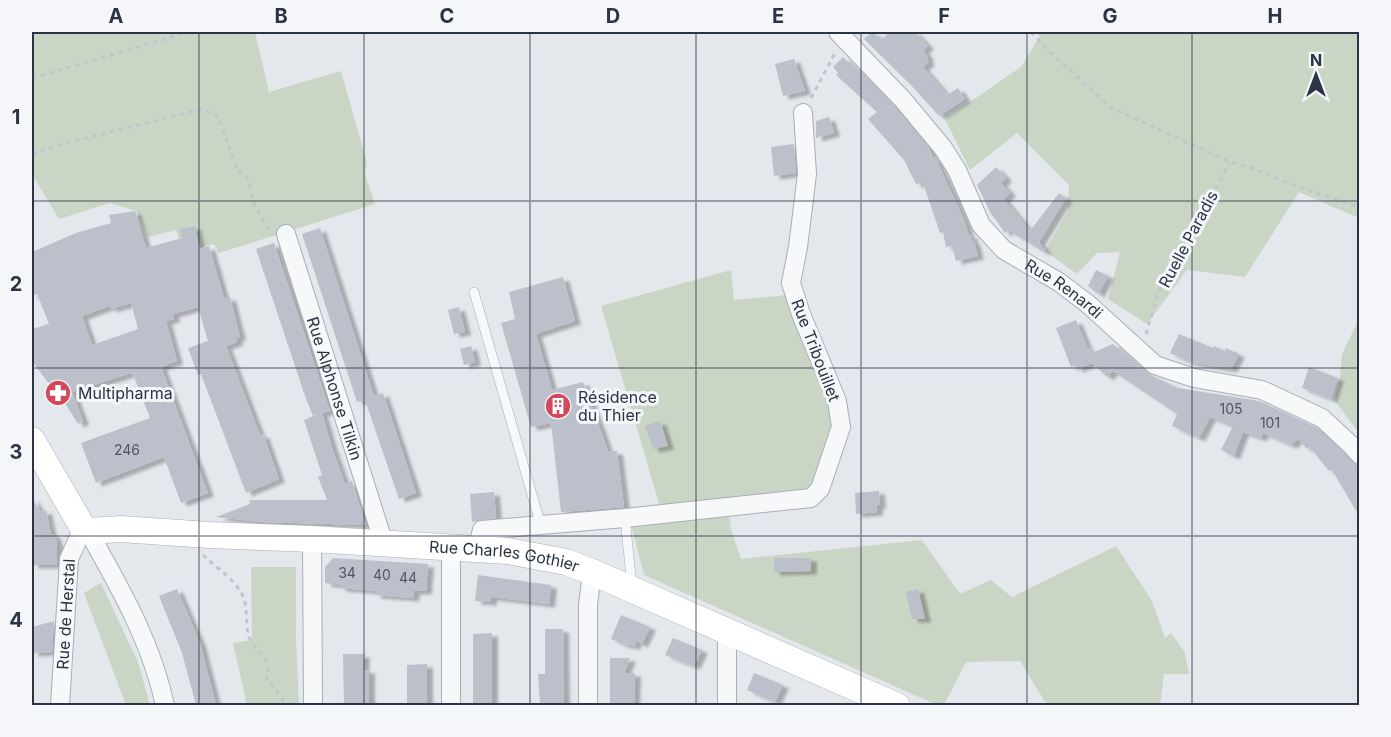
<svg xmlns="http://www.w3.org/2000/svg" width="1391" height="737" viewBox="0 0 1391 737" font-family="Inter,sans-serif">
<defs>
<filter id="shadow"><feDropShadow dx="6" dy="3.5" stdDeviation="1.5" flood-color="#0004"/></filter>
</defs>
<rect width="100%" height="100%" fill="#e4e7ec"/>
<!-- green -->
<path fill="#c9d6c5" d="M32,32H255L269,92L341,71L367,163L365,174L375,204L219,253L214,244L183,252L176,230L148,237L136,211L110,203L59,219L32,174Z
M1036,32H1359V218L1299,192L1245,277L1187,270L1147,324L1108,299L1120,252L1097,253L1077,274L1045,251L1068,211L1069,185L1017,133L970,170L945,119L1021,67L1040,36Z
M731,270L734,300L788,295L832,397L837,431L808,495L660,507L601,306Z
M1359,319V433L1335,401L1340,377L1342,354Z
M729,511L731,529L741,559L922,540L960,594L991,580L1012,597L1116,546L1152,601L1165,638L1171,633L1185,653L1189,674H1164L1160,705H1047L1020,661L966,662L944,705H937L644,575L630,521Z
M251,567H296V640L299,705H247L233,643L252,640Z
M101,583L138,662L150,705H126L84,593Z"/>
<!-- building -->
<path fill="#bbc0ca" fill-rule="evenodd" filter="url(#shadow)" d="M872,32L882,39L889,32H915L928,46L923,50L928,57L926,58L929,62L923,67L947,95L958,88L965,99L939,116L912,86L864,39Z
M843,57L896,108L929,148L933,158L935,157L964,220L969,236L972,235V241H974L978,256L956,261L952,246L946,247L943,232L940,233L923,183L916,184L904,160L868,119L877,112L836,75L838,73L833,67Z
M794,59L805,91L783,96L775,64Z
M829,117L834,133L816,138V121Z
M794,144L796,173L774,176L771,147Z
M996,167L1006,178L1001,183L1010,193L1004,199L1030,231L1059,193L1066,198L1039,242L1045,251L1044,252L1008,230L1005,233L990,212L977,185Z
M135,211L146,248L182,238L180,229L195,226L200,249L209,246L224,298L230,297L240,337L236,338L237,342L226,346L260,435L263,434L279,479L246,493L201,374L198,375L188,348L208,341L198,307L173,314L174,319L166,321L177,361L161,367L208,493L181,503L164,457L96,483L81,443L150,418L133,374L131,375V373L72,392L83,421L78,424L60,395L58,396L32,361V329L49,324L37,294L32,296V252L76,233L111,223L109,215ZM131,303L138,329L92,345L82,316L110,306L111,309Z
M320,228L374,396L383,393L416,493L399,499L365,400L357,402L302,234Z
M274,243L330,411L322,413L332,448L345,484L352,481L366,525L262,522L216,517L250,504L249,500H327L318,477L322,475L304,420L319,414L313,416L305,396L256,249Z
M1096,270L1108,276L1098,294L1088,286Z
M563,277L575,321L536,334L552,390L583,382L608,451H617L624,507L561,512L551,423L531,427L501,323L515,319L509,292Z
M459,307L465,332L454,334L448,310Z
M1076,320L1088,349L1090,348L1092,353L1113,344L1148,374L1178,388L1259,401L1316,427L1353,464L1359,473V516L1332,470L1329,471L1309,446L1307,449L1298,439L1291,445L1263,433L1261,438L1243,432L1234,456L1221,450L1233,426L1210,417L1199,438L1172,426L1177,414L1113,371L1107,377L1092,363L1077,369L1076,365L1071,367L1056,328Z
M1179,334L1213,348L1214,346L1225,351L1226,348L1239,354L1231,369L1190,362L1170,353Z
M471,346L475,362L464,365L460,349Z
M1309,367L1338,378L1331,399L1302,388Z
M660,421L668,446L653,449L645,426Z
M879,491L880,505H877V512L856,514L855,493Z
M494,492L496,518L472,522L470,494Z
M32,497L40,512L46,510L51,534H54L57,542V565H32Z
M333,558L428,564L426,591H414L413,598L375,595V591L340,588V585L325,583V567Z
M774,558H811V571L774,572Z
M478,575L551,585L549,604L491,597V602L475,601Z
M177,589L200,643L216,705H196L182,653L159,596Z
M918,589L925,619H912L906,592Z
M621,615L650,627L642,644L636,641L634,647L628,644V646L611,639Z
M54,621L52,652L32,653V627Z
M545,629H563L564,705H540L538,674H545Z
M492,633V705H473V634Z
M673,638L702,650L694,666L665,655Z
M343,654H364L363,670H369V705H344Z
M610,658H630L624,673H635L634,705H610Z
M427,664V705H407V665Z
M754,673L783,685L775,702L747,690Z"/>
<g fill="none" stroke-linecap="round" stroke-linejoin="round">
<!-- lane casing -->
<g stroke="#a9aeb7" stroke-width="10">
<path id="lane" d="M474,292L541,526
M625,518L632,587"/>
</g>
<!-- street casing -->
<g stroke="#a9aeb7" stroke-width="20">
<g id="street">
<path id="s1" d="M838,32L904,101L943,148L957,170L981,225L1004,250L1059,282L1088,304L1155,365L1194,378L1262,390L1322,418L1351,445L1360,455"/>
<path id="s2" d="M286,234L384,544"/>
<path d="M88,531C119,586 152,643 165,706"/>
<path d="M312,539L313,706"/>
<path d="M477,550L482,530L625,518L811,498L820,489L841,427L837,401L801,314L791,283L798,247L807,174L803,113"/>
<path d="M727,631V706"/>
<path id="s3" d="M60,706L69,559L83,528"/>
<path d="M451,706V548"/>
<path d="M588,706V605L592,572"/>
</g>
</g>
<!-- secondary casing -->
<g stroke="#a9aeb7" stroke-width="27">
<g id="secondary">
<path id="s4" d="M32,440L83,528L88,531L121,529L209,535L312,539L508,551L566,562L592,572L897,706"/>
</g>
</g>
<!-- path -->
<path stroke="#c2c5cb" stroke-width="3" stroke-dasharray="4.5 4.5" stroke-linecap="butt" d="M1031,32L1052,54L1112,108L1230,162L1252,168L1301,188L1360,207
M32,78L189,32
M811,98L836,51
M32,154L55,146L202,109L218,117L221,124L235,164L238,171L247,177L255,206L270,232
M1146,334L1162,281L1230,163
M203,555C216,568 238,581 244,599C248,611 245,625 249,637C255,652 274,659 266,677L287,706"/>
<!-- lane -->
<use href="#lane" stroke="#f7f8fa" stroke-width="9"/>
<!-- street -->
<use href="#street" stroke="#f7f8fa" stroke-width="18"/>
<!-- secondary -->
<use href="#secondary" stroke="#fff" stroke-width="26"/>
</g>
<!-- grid -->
<path fill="none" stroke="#2b3445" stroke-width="1.5" stroke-opacity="0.55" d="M199,32V706M364,32V706M530,32V706M696,32V706M861,32V706M1027,32V706M1192,32V706M32,201H1360M32,368H1360M32,536H1360"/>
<!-- icons -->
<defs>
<g id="pharmacy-disc" transform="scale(1.35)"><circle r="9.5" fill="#d1495b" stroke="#f4f6f9"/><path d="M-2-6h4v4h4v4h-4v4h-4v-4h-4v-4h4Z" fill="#fff"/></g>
<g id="building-disc" transform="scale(1.35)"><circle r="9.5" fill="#d1495b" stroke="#f4f6f9"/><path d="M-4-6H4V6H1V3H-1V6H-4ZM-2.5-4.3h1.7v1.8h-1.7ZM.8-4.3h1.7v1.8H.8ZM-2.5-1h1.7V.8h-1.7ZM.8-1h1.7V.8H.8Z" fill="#fff"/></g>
</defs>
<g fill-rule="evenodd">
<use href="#pharmacy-disc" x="58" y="393"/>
<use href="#building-disc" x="558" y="406"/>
</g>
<g text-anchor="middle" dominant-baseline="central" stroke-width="6" stroke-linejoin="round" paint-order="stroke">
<!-- number labels -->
<g font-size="14" fill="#4f5766">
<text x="1231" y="408">105</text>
<text x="1270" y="422">101</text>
<text x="127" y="449">246</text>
<text x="347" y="572">34</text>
<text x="382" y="574">40</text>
<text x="408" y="577">44</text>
</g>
<!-- street labels -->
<g font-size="16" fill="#2b3445" stroke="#f4f6f9">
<text transform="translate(1188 239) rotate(-62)">Ruelle Paradis</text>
<text stroke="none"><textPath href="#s1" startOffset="348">Rue Renardi</textPath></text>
<text transform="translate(816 350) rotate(69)">Rue Tribouillet</text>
<text stroke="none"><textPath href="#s2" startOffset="162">Rue Alphonse Tilkin</textPath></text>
<text stroke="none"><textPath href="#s4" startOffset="525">Rue Charles Gothier</textPath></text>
<text stroke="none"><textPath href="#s3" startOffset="92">Rue de Herstal</textPath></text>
</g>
<!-- poi labels -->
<g font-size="16" fill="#2b3445" stroke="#f4f6f9" text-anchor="start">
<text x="78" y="393">Multipharma</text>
<text x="578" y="397">Résidence<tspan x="578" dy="18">du Thier</tspan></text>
</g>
</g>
<!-- border -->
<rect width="1391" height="737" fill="none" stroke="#f4f6f9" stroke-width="66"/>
<!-- north arrow -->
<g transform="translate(1316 75)" stroke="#f4f6f9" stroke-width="4.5" paint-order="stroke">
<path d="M0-4.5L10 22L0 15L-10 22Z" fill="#2b3445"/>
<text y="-9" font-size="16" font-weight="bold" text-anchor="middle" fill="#2b3445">N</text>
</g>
<rect x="33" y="33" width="1325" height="671" fill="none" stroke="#2b3445" stroke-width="2"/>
<g font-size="20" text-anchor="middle" font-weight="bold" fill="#2b3445">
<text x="116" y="23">A</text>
<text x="281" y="23">B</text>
<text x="447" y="23">C</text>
<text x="613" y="23">D</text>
<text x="778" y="23">E</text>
<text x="944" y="23">F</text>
<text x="1110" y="23">G</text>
<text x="1275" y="23">H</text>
<text x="16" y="124">1</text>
<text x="16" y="291">2</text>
<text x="16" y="459">3</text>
<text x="16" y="627">4</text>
</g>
</svg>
